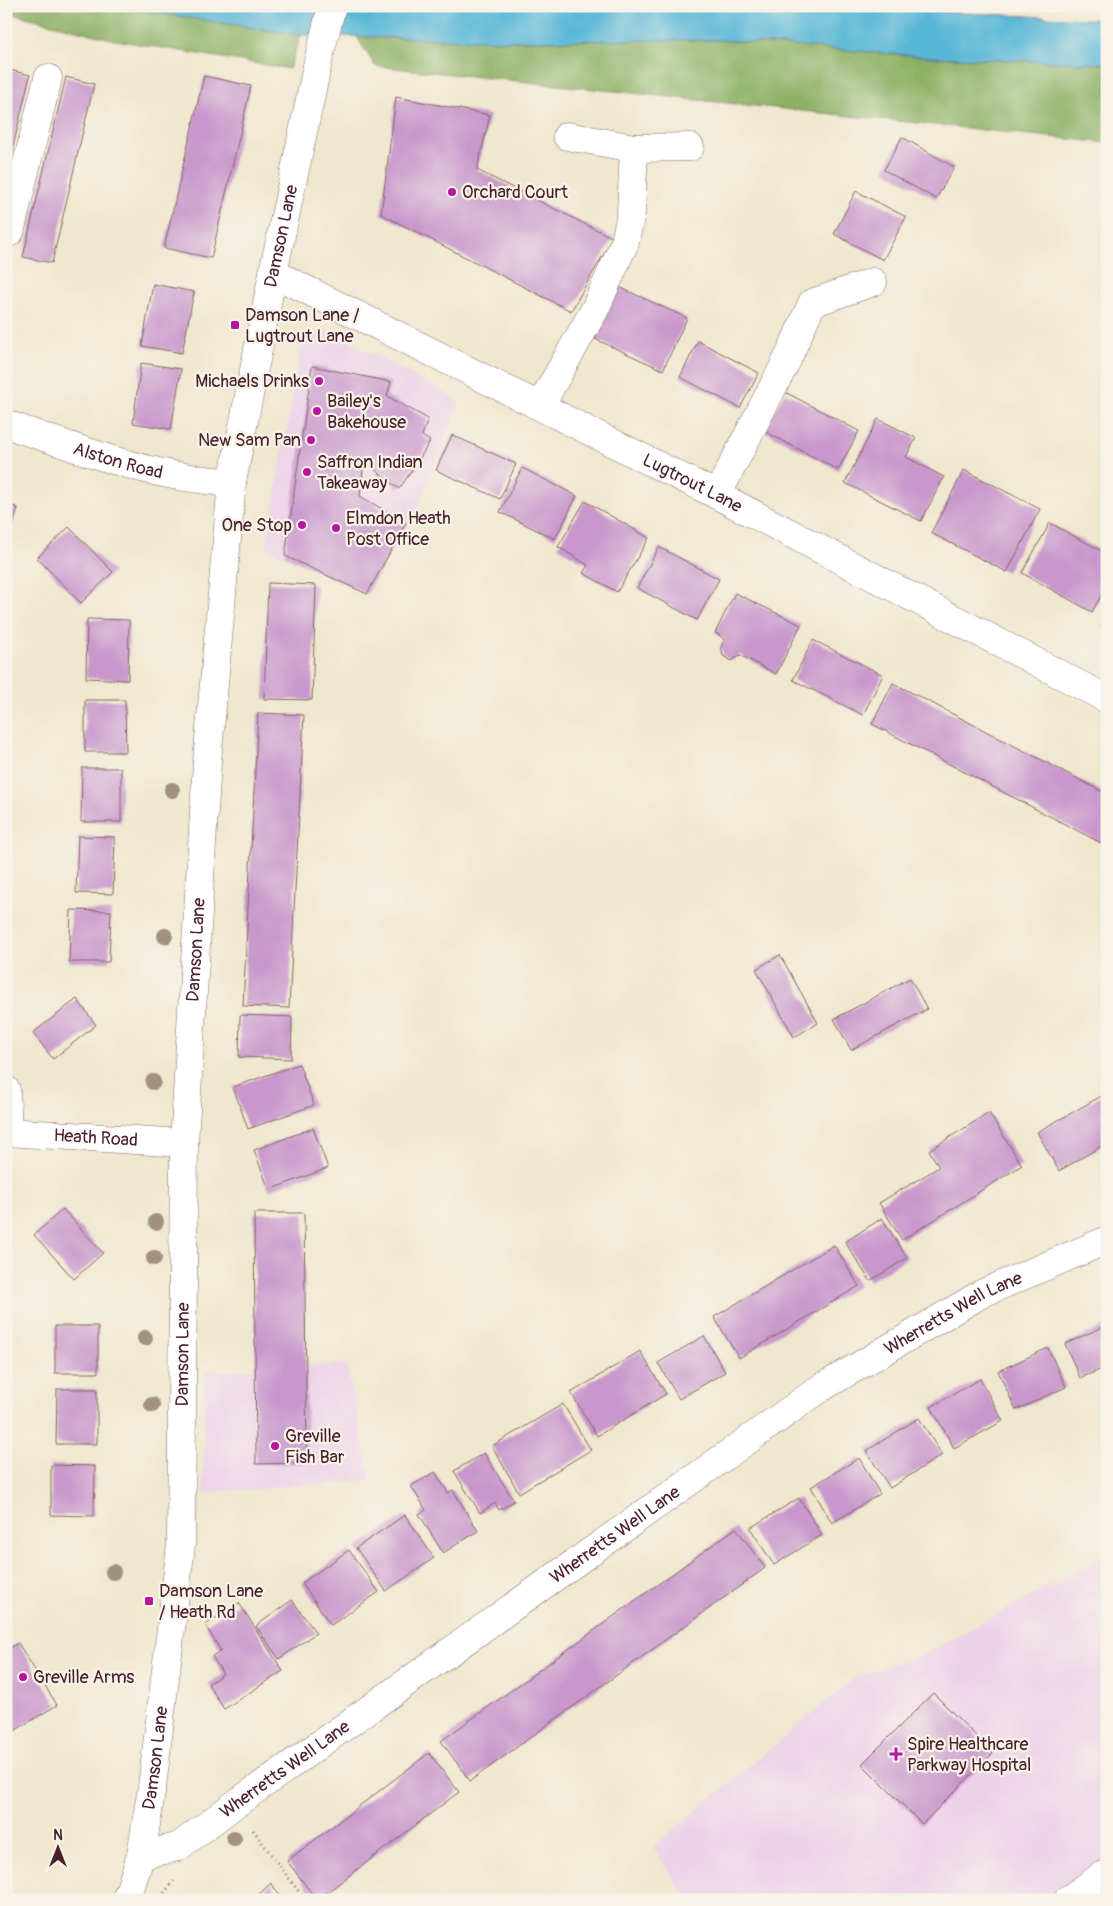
<svg xmlns="http://www.w3.org/2000/svg" width="1113" height="1906" viewBox="0 0 1113 1906" font-family="Pangolin,sans-serif">
<rect width="100%" height="100%" fill="#f7f3e8"/>
<filter id="ink" filterUnits="userSpaceOnUse"><feTurbulence type="fractalNoise" baseFrequency=".02" numOctaves="2"/><feDisplacementMap in="SourceGraphic" scale="10" xChannelSelector="R" yChannelSelector="G"/><feConvolveMatrix kernelMatrix="1 2 1 2 8 2 1 2 1" color-interpolation-filters="sRGB"/></filter>
<filter id="wash" filterUnits="userSpaceOnUse"><feTurbulence type="fractalNoise" baseFrequency=".0096" numOctaves="4" result="noise"/><feDisplacementMap in="SourceGraphic" scale="20" xChannelSelector="R" yChannelSelector="G"/><feGaussianBlur stdDeviation="1.12" result="paint"/><feColorMatrix in="noise" values="0 0 0 0 0 0 0 0 0 0 0 0 0 0 0 0 0 1.4 0 .05"/><feComposite in="paint" operator="in"/></filter>
<g filter="url(#wash)">
<rect width="100%" height="100%" fill="#efe7ce"/>
<!-- built -->
<path fill="#edd1e9" d="M325,329L460,401L421,500L367,594L285,556L266,549L301,346Z
M346,1364L371,1480L203,1493L205,1372Z
M1107,1555V1900H688L653,1847L856,1677L924,1654Z"/>
<!-- forest -->
<path fill="#8db266" stroke="#6c6848" d="M6,6H112L301,35L289,69L115,40L6,12Z
M357,37L509,41L721,40L931,57L1107,64V143L375,66Z"/>
<!-- water -->
<path fill="#58b7d7" stroke="#516b81" d="M112,6H824L1107,20V64L931,57L721,40L509,41L301,35Z"/>
<g id="blocks">
<!-- building -->
<path fill="#c897cc" d="M6,69L30,75L7,172H6Z
M204,76L251,86L211,258L164,248Z
M66,77L94,84L52,263L23,257Z
M396,97L490,115L477,170L613,238L571,311L381,214Z
M902,137L954,167L936,199L884,170Z
M856,191L906,217L883,260L834,234Z
M153,284L194,292L182,353L142,346Z
M619,287L687,318L663,370L595,339Z
M698,341L759,373L740,408L680,377Z
M141,363L181,369L171,429L133,423Z
M312,366L391,382L387,396L428,419L422,436L430,441L415,466L399,489L364,461L360,496L406,523L367,594L285,556Z
M785,392L859,431L838,470L764,431Z
M878,419L916,438L906,457L944,477L921,521L845,483Z
M452,435L516,464L500,499L436,470Z
M522,468L577,496L555,539L500,512Z
M964,470L1040,509L1007,572L931,533Z
M585,501L649,538L617,592L583,573L588,565L558,547Z
M6,504L18,508L7,542H6Z
M1050,523L1107,554V585L1092,612L1022,573Z
M69,527L113,572L81,603L37,558Z
M659,547L719,579L697,620L637,588Z
M268,583L316,585L312,700L264,699Z
M735,593L801,625L776,674L740,655L732,661L723,656L721,646L725,639L715,633Z
M1107,618V629L1102,626Z
M87,619L129,620L128,680L86,678Z
M813,640L883,675L863,715L793,680Z
M893,683L1107,794V846L872,724Z
M85,700H125L126,752H85Z
M258,713L304,715L289,1008L243,1006Z
M82,768H121V822H81Z
M78,836L115,837L113,894L76,893Z
M71,910L111,911L109,962H69Z
M780,955L818,1023L794,1037L756,969Z
M910,978L927,1009L851,1050L834,1019Z
M77,999L96,1025L53,1059L33,1033Z
M240,1015L292,1017L291,1059L239,1057Z
M299,1064L314,1105L248,1129L233,1087Z
M1107,1093V1143L1059,1171L1037,1132Z
M989,1113L1022,1165L902,1240L879,1203L939,1167L929,1150Z
M313,1128L328,1168L269,1190L254,1150Z
M63,1209L103,1253L74,1279L34,1235Z
M254,1213H304L307,1463L256,1464Z
M882,1218L907,1258L870,1281L845,1242Z
M834,1245L859,1286L739,1358L714,1317Z
M1107,1325V1367L1080,1378L1065,1344Z
M55,1326H98V1373H55Z
M704,1336L725,1372L679,1399L658,1363Z
M1048,1348L1066,1387L1016,1410L998,1371Z
M640,1351L666,1394L597,1436L571,1393Z
M980,1379L1003,1421L954,1448L931,1407Z
M57,1389H97V1444H56Z
M563,1404L591,1450L519,1493L492,1446Z
M919,1418L942,1455L890,1488L866,1451Z
M484,1453L514,1501L499,1510L495,1503L480,1513L454,1471Z
M859,1458L880,1494L832,1523L811,1487Z
M51,1465L95,1466L94,1516L51,1515Z
M435,1472L448,1493L453,1490L478,1531L443,1553L419,1514L426,1510L411,1486Z
M799,1498L822,1535L774,1565L750,1528Z
M405,1515L434,1558L386,1591L356,1548Z
M736,1528L765,1568L470,1781L441,1741Z
M349,1550L379,1592L331,1625L302,1583Z
M292,1600L316,1633L279,1659L256,1626Z
M239,1603L283,1671L224,1709L208,1684L223,1674L212,1656L221,1651L205,1625Z
M18,1643L57,1705L6,1736V1650Z
M933,1693L993,1753L922,1824L862,1764Z
M429,1753L459,1792L317,1900L287,1861Z
M271,1883L283,1900H253Z"/>
</g>
</g>
<g filter="url(#ink)">
<use href="#blocks" fill-opacity="0" stroke="#846564" stroke-width="1"/>
<g fill="none" stroke-linecap="round" stroke-linejoin="round">
<!-- minor casing -->
<g stroke="#846564" stroke-width="29">
<g id="minor">
<path d="M567,136L634,148L690,147"/>
<path d="M6,234L10,232L48,78"/>
<path id="s1" d="M273,273L717,495L1107,699"/>
<path d="M540,406L595,309L625,242L631,213L634,148"/>
<path id="s2" d="M6,424C79,449 154,479 232,482"/>
<path d="M717,495L787,360L812,303L873,282"/>
<path d="M6,1090L8,1132"/>
<path id="s3" d="M6,1132L184,1143"/>
<path id="s4" d="M141,1855L178,1847L234,1805L821,1388L983,1293L1107,1240"/>
<path id="s5" d="M125,1900L130,1889L141,1855L152,1787L181,1545L184,1143L207,762L232,482L273,273L319,57L332,6"/>
<path d="M1068,1900L1103,1875L1107,1878"/>
</g>
</g>
<!-- path -->
<path stroke="#846564" stroke-width="3" stroke-dasharray="1 4" stroke-linecap="butt" d="M253,1830L305,1900
M164,1893L174,1881"/>
<!-- minor -->
<use href="#minor" stroke="#fff" stroke-width="28"/>
</g>
<!-- trees -->
<g fill="#a3917f">
<circle cx="172" cy="790" r="8"/>
<circle cx="165" cy="936" r="8"/>
<circle cx="153" cy="1082" r="8"/>
<circle cx="156" cy="1222" r="8"/>
<circle cx="154" cy="1258" r="8"/>
<circle cx="145" cy="1338" r="8"/>
<circle cx="152" cy="1405" r="8"/>
<circle cx="113" cy="1572" r="8"/>
<circle cx="234" cy="1838" r="8"/>
</g>
</g>
<!-- markers -->
<g fill="#b5179e" stroke="#f7f3e8" stroke-width="2">
<circle cx="452" cy="192" r="5"/>
<rect x="230" y="320" width="10" height="10" rx="2.5"/>
<circle cx="319" cy="381" r="5"/>
<circle cx="317" cy="411" r="5"/>
<circle cx="311" cy="440" r="5"/>
<circle cx="307" cy="472" r="5"/>
<circle cx="302" cy="525" r="5"/>
<circle cx="336" cy="528" r="5"/>
<circle cx="275" cy="1446" r="5"/>
<rect x="144" y="1596" width="10" height="10" rx="2.5"/>
<circle cx="23" cy="1677" r="5"/>
<path d="M893.5 1746.5h5v5h5v5h-5v5h-5v-5h-5v-5h5z"/>
</g>
<g text-anchor="middle" dominant-baseline="central" stroke-width="4.5" stroke-linejoin="round" paint-order="stroke">
<!-- poi labels -->
<g font-size="18" fill="#4a1f2b" stroke="#f7f3e8" text-anchor="start">
<text x="462" y="192">Orchard Court</text>
<text x="245" y="315">Damson Lane /<tspan x="245" dy="21">Lugtrout Lane</tspan></text>
<text x="309" y="381" text-anchor="end">Michaels Drinks</text>
<text x="327" y="401">Bailey's<tspan x="327" dy="21">Bakehouse</tspan></text>
<text x="301" y="440" text-anchor="end">New Sam Pan</text>
<text x="317" y="462">Saffron Indian<tspan x="317" dy="21">Takeaway</tspan></text>
<text x="346" y="518">Elmdon Heath<tspan x="346" dy="21">Post Office</tspan></text>
<text x="292" y="525" text-anchor="end">One Stop</text>
<text x="285" y="1436">Greville<tspan x="285" dy="21">Fish Bar</tspan></text>
<text x="159" y="1591">Damson Lane<tspan x="159" dy="21">/ Heath Rd</tspan></text>
<text x="33" y="1677">Greville Arms</text>
<text x="907" y="1744">Spire Healthcare<tspan x="907" dy="21">Parkway Hospital</tspan></text>
</g>
<!-- street labels -->
<g font-size="18" fill="#4a1f2b" stroke="#f7f3e8">
<text stroke="none"><textPath href="#s5" startOffset="1676">Damson Lane</textPath></text>
<text stroke="none"><textPath href="#s2" startOffset="118">Alston Road</textPath></text>
<text stroke="none"><textPath href="#s1" startOffset="469">Lugtrout Lane</textPath></text>
<text stroke="none"><textPath href="#s5" startOffset="956">Damson Lane</textPath></text>
<text stroke="none"><textPath href="#s3" startOffset="90">Heath Road</textPath></text>
<text stroke="none"><textPath href="#s4" startOffset="980">Wherretts Well Lane</textPath></text>
<text stroke="none"><textPath href="#s5" startOffset="551">Damson Lane</textPath></text>
<text stroke="none"><textPath href="#s4" startOffset="575">Wherretts Well Lane</textPath></text>
<text stroke="none"><textPath href="#s5" startOffset="146">Damson Lane</textPath></text>
<text stroke="none"><textPath href="#s4" startOffset="170">Wherretts Well Lane</textPath></text>
</g>
</g>
<!-- margin -->
<rect width="1113" height="1906" fill="none" stroke="#f7f3e8" stroke-width="25"/>
<!-- north arrow -->
<g transform="translate(58 1848)" stroke="#f7f3e8" stroke-width="4" paint-order="stroke">
<path d="M0-4L9 19L0 12L-9 19Z" fill="#4a1f2b"/>
<text y="-8" font-size="14" font-weight="bold" text-anchor="middle" fill="#4a1f2b">N</text>
</g>
</svg>
